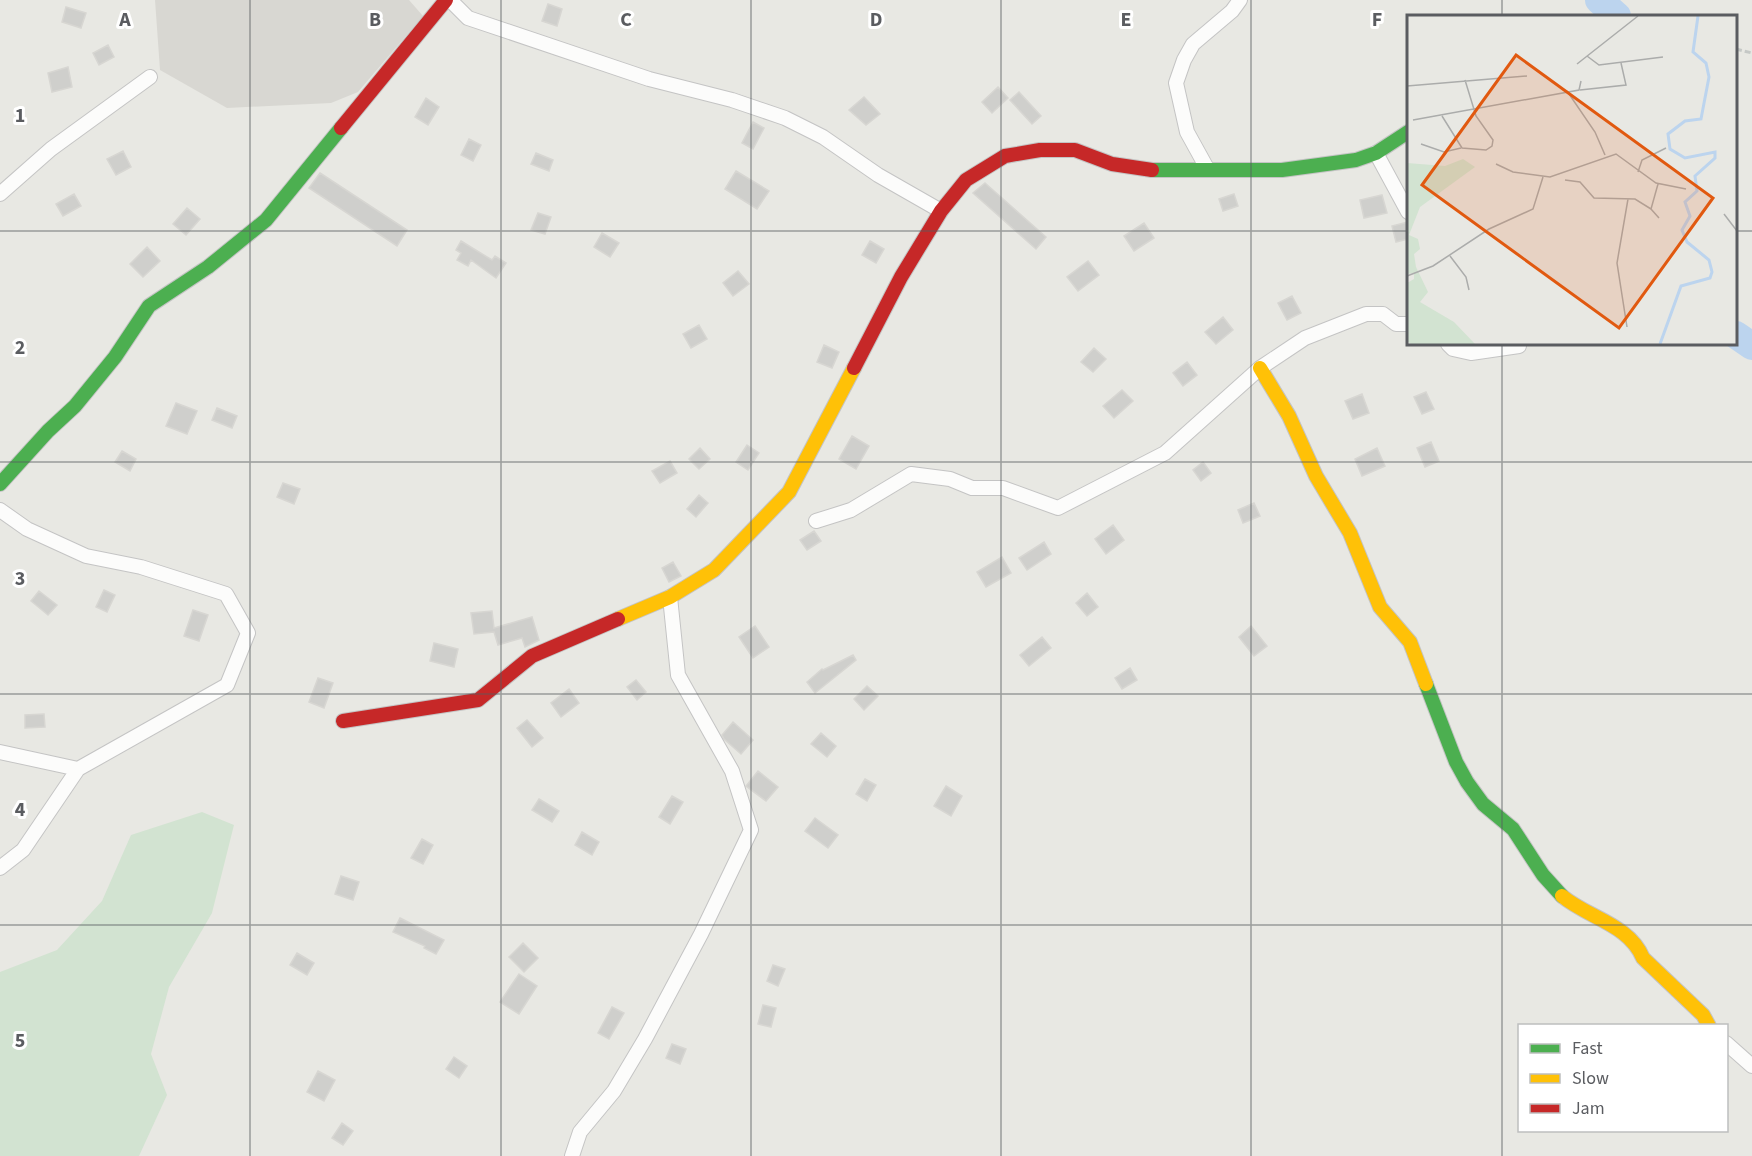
<svg xmlns="http://www.w3.org/2000/svg" width="1752" height="1156" viewBox="0 0 1752 1156" font-family="'Source Sans 3',sans-serif">
<rect width="100%" height="100%" fill="#e8e8e3"/>
<!-- education -->
<path fill="#d8d7d2" d="M155,0H409L423,16L358,92L331,103L227,108L160,70Z"/>
<!-- green -->
<path fill="#d2e3d1" d="M202,812L234,825L212,913L169,987L151,1054L167,1095L139,1156H0V972L57,950L102,901L131,835Z"/>
<g fill="none" stroke-linecap="round" stroke-linejoin="round">
<!-- river -->
<path stroke="#bcd4ee" stroke-width="28" d="M1599,0L1617,16
M1736,335L1752,346"/>
</g>
<!-- building -->
<path fill="#cfcfcc" stroke="#d7d6d2" stroke-width="1.5" d="M548,4L562,9L557,26L542,21Z
M66,7L86,13L81,28L62,22Z
M108,45L114,57L99,65L93,53Z
M68,67L72,87L52,92L48,73Z
M998,87L1008,98L992,113L982,102Z
M1019,92L1041,116L1032,124L1010,100Z
M864,97L880,114L866,125L849,110Z
M426,98L439,107L428,125L415,117Z
M753,122L764,128L753,149L742,143Z
M469,139L481,145L473,161L461,155Z
M123,151L131,167L116,175L107,159Z
M536,153L553,160L549,171L531,164Z
M736,171L769,191L757,209L725,189Z
M320,173L407,230L397,246L309,188Z
M985,183L1046,237L1036,249L973,193Z
M74,194L81,206L63,216L56,204Z
M1234,194L1238,206L1223,211L1219,199Z
M1382,195L1387,213L1364,218L1360,200Z
M187,208L200,219L186,235L173,224Z
M538,213L551,217L545,234L531,230Z
M1408,222V239L1396,242L1392,226Z
M1144,223L1154,238L1134,251L1124,236Z
M602,233L619,243L610,257L594,247Z
M461,241L492,260L495,256L506,263L496,278L471,260L468,266L457,260L461,253L456,250Z
M870,241L884,249L876,263L862,255Z
M147,247L160,261L143,277L130,264Z
M1088,261L1099,275L1078,291L1067,277Z
M738,271L749,284L733,296L723,283Z
M1292,296L1301,313L1287,320L1278,303Z
M1223,317L1233,330L1216,344L1205,332Z
M699,325L707,339L691,348L683,334Z
M824,345L839,352L832,368L817,362Z
M1094,348L1106,359L1093,372L1081,362Z
M1187,362L1197,375L1183,386L1173,373Z
M1122,390L1133,401L1114,418L1103,406Z
M1426,392L1434,409L1422,414L1414,397Z
M1362,394L1369,413L1353,419L1345,401Z
M176,403L197,411L187,434L166,426Z
M217,408L237,416L232,428L212,420Z
M852,436L869,446L856,469L839,459Z
M1431,442L1439,461L1425,467L1417,448Z
M747,445L759,453L748,470L736,462Z
M700,448L710,459L699,469L689,459Z
M1377,448L1385,466L1362,476L1355,459Z
M122,451L136,459L130,471L115,462Z
M670,461L677,473L660,483L652,471Z
M1203,462L1211,473L1201,481L1193,470Z
M283,483L300,489L294,504L277,497Z
M699,495L708,503L696,517L687,509Z
M1254,503L1260,516L1243,523L1238,510Z
M1113,525L1124,540L1106,554L1095,539Z
M814,531L821,541L807,550L800,540Z
M1044,542L1051,554L1027,570L1019,558Z
M1002,557L1011,573L986,587L977,572Z
M673,562L681,576L669,582L662,568Z
M104,590L115,595L107,612L96,607Z
M39,591L57,605L48,615L31,601Z
M1087,593L1098,607L1087,616L1076,603Z
M193,610L208,615L199,641L184,636Z
M492,611L494,628L532,617L539,640L525,647L522,638L498,645L494,632L474,634L471,613Z
M755,626L769,647L753,658L739,637Z
M1251,626L1267,646L1254,656L1239,637Z
M1042,637L1051,648L1029,666L1020,655Z
M434,643L458,649L454,667L430,661Z
M853,655L856,660L815,693L807,682L822,669L823,670Z
M1130,668L1137,680L1122,689L1115,678Z
M318,678L333,683L324,708L309,702Z
M636,680L646,692L637,700L627,687Z
M867,686L878,696L864,710L854,699Z
M569,689L579,703L561,717L551,703Z
M44,714L45,727L25,728V715Z
M527,720L543,738L532,747L517,728Z
M733,722L753,740L741,754L724,739L722,735Z
M821,733L836,746L827,757L811,744Z
M758,771L778,787L766,801L746,786Z
M865,779L876,785L867,801L856,794Z
M946,786L962,796L951,816L934,806Z
M672,796L683,802L670,824L659,817Z
M539,799L559,811L552,822L532,810Z
M815,818L838,835L828,848L805,831Z
M582,832L599,842L592,855L575,845Z
M422,839L433,845L423,864L411,858Z
M341,876L359,882L353,900L335,894Z
M400,918L444,940L436,954L424,948L425,946L393,932Z
M523,943L538,958L524,972L509,957Z
M297,953L314,963L307,975L290,965Z
M773,965L785,969L778,986L767,981Z
M519,974L537,986L519,1014L500,1002Z
M763,1005L776,1008L771,1027L758,1024Z
M612,1007L624,1013L609,1039L598,1033Z
M672,1044L686,1049L680,1064L666,1058Z
M454,1057L467,1066L459,1078L446,1069Z
M318,1071L335,1080L324,1101L307,1092Z
M342,1123L353,1131L343,1145L332,1138Z"/>
<g fill="none" stroke-linecap="round" stroke-linejoin="round">
<!-- street casing -->
<g stroke="#c4c4c4" stroke-width="16">
<path id="street" d="M450,0L468,18L649,79L732,100L785,118L823,137L878,175L941,211
M1376,153L1408,212
M1208,170L1187,132L1176,83L1184,60L1193,44L1232,11L1240,0
M0,194L51,149L150,77
M1448,344L1453,349L1471,353L1519,346
M0,510L27,529L86,556L141,567L226,594L248,633L227,685L78,769L0,752
M816,521L851,510L911,474L950,479L972,488H1003L1058,508L1165,453L1260,368L1305,338L1366,314H1383L1396,324H1408
M0,868L23,850L78,769
M1726,1043L1752,1066
M572,1156L580,1132L614,1091L645,1039L701,934L751,830L732,771L678,675L670,597"/>
</g>
<!-- fast casing -->
<g stroke="#c4c4c4" stroke-width="16">
<path id="fast" d="M1152,170H1282L1356,160L1376,153L1408,132
M0,484L48,431L75,406L115,357L149,306L208,267L266,220L341,128
M1426,684L1456,762L1467,782L1483,804L1513,829L1543,875L1562,896"/>
</g>
<!-- slow casing -->
<g stroke="#c4c4c4" stroke-width="16">
<path id="slow" d="M1260,368L1289,416L1316,476L1350,533L1380,607L1410,642L1426,684
M618,619L670,597L714,570L789,492L854,368
M1562,896C1588,918 1629,924 1643,958L1703,1015L1709,1026"/>
</g>
<!-- jam casing -->
<g stroke="#c4c4c4" stroke-width="16">
<path id="jam" d="M341,128L446,0
M854,368L901,277L941,211L966,180L1005,156L1040,150H1075L1112,164L1152,170
M343,721L478,700L532,656L618,619"/>
</g>
<!-- path -->
<path stroke="#c5c8c6" stroke-width="3" stroke-dasharray="6 3" stroke-linecap="butt" d="M1736,49L1752,53"/>
<!-- street -->
<use href="#street" stroke="#fcfcfb" stroke-width="14"/>
<!-- fast -->
<use href="#fast" stroke="#4caf50" stroke-width="14"/>
<!-- slow -->
<use href="#slow" stroke="#ffc107" stroke-width="14"/>
<!-- jam -->
<use href="#jam" stroke="#c62828" stroke-width="14"/>
</g>
<!-- grid -->
<path fill="none" stroke="#5a5c60" stroke-width="1.5" stroke-opacity="0.55" d="M250,0V1156M501,0V1156M751,0V1156M1001,0V1156M1251,0V1156M1502,0V16M0,231H1408M1736,231H1752M1502,344V1156M0,462H1752M0,694H1752M0,925H1752"/>
<!-- overview -->
<g transform="translate(1407 15)">
<rect width="330" height="330" fill="#e8e8e3"/>
<path d="M56,144L68,152L13,192L2,220L11,224L13,234L7,239L9,252L21,277L13,287L47,307L68,329H4L0,326V268L7,264V258L0,259V148L38,151Z" fill="#d2e3d1"/>
<path fill="none" stroke="#bcd4ee" stroke-width="3" d="M253,329L274,271L303,263L305,257L302,245L280,227L275,215L283,201L278,187L290,176L288,161L308,143V137L278,143L263,134L261,119L278,106L294,104L302,62L299,48L286,37L291,1"/>
<path fill="none" stroke="#abacab" stroke-width="1.5" d="M180,41L192,50L256,42M170,49L231,1M0,71L120,61M173,75L219,70L214,48M160,76L188,117L198,140M35,101L55,133L79,135L85,131L86,125L69,101L58,65M6,105L172,75L174,66M14,129L37,137L54,133M89,149L106,157L143,162L209,139L249,168L279,174M231,157L235,145L259,133M158,165L173,167L187,183L228,184L244,194M251,169L244,194L252,203M317,199L330,216M43,241L59,262L62,275M0,261L26,251L82,214L126,194L136,162M220,312L210,248L221,184"/>
<path fill="#e15910" fill-opacity="0.15" stroke="#e15910" stroke-width="3" d="M109,40L306,183L212,313L15,170Z"/>
<rect width="330" height="330" fill="none" stroke="#5a5c60" stroke-width="3"/>
</g>
<g font-size="20" text-anchor="middle" font-weight="bold" fill="#5a5c60" stroke="#fff" stroke-width="6" stroke-linejoin="round" paint-order="stroke">
<text x="125" y="26">A</text>
<text x="375" y="26">B</text>
<text x="626" y="26">C</text>
<text x="876" y="26">D</text>
<text x="1126" y="26">E</text>
<text x="1377" y="26">F</text>
<text x="20" y="122">1</text>
<text x="20" y="354">2</text>
<text x="20" y="585">3</text>
<text x="20" y="816">4</text>
<text x="20" y="1047">5</text>
</g>
<!-- legend -->
<rect x="1518" y="1024" width="210" height="108" fill="#ffffff" stroke="#bdbebf" stroke-width="1.5"/>
<rect x="1530" y="1044" width="30" height="9" fill="#4caf50" stroke="#bdbebf" stroke-width="1.5"/>
<text x="1572" y="1054" font-size="18" fill="#5a5c60">Fast</text>
<rect x="1530" y="1074" width="30" height="9" fill="#ffc107" stroke="#bdbebf" stroke-width="1.5"/>
<text x="1572" y="1084" font-size="18" fill="#5a5c60">Slow</text>
<rect x="1530" y="1104" width="30" height="9" fill="#c62828" stroke="#bdbebf" stroke-width="1.5"/>
<text x="1572" y="1114" font-size="18" fill="#5a5c60">Jam</text>
</svg>
